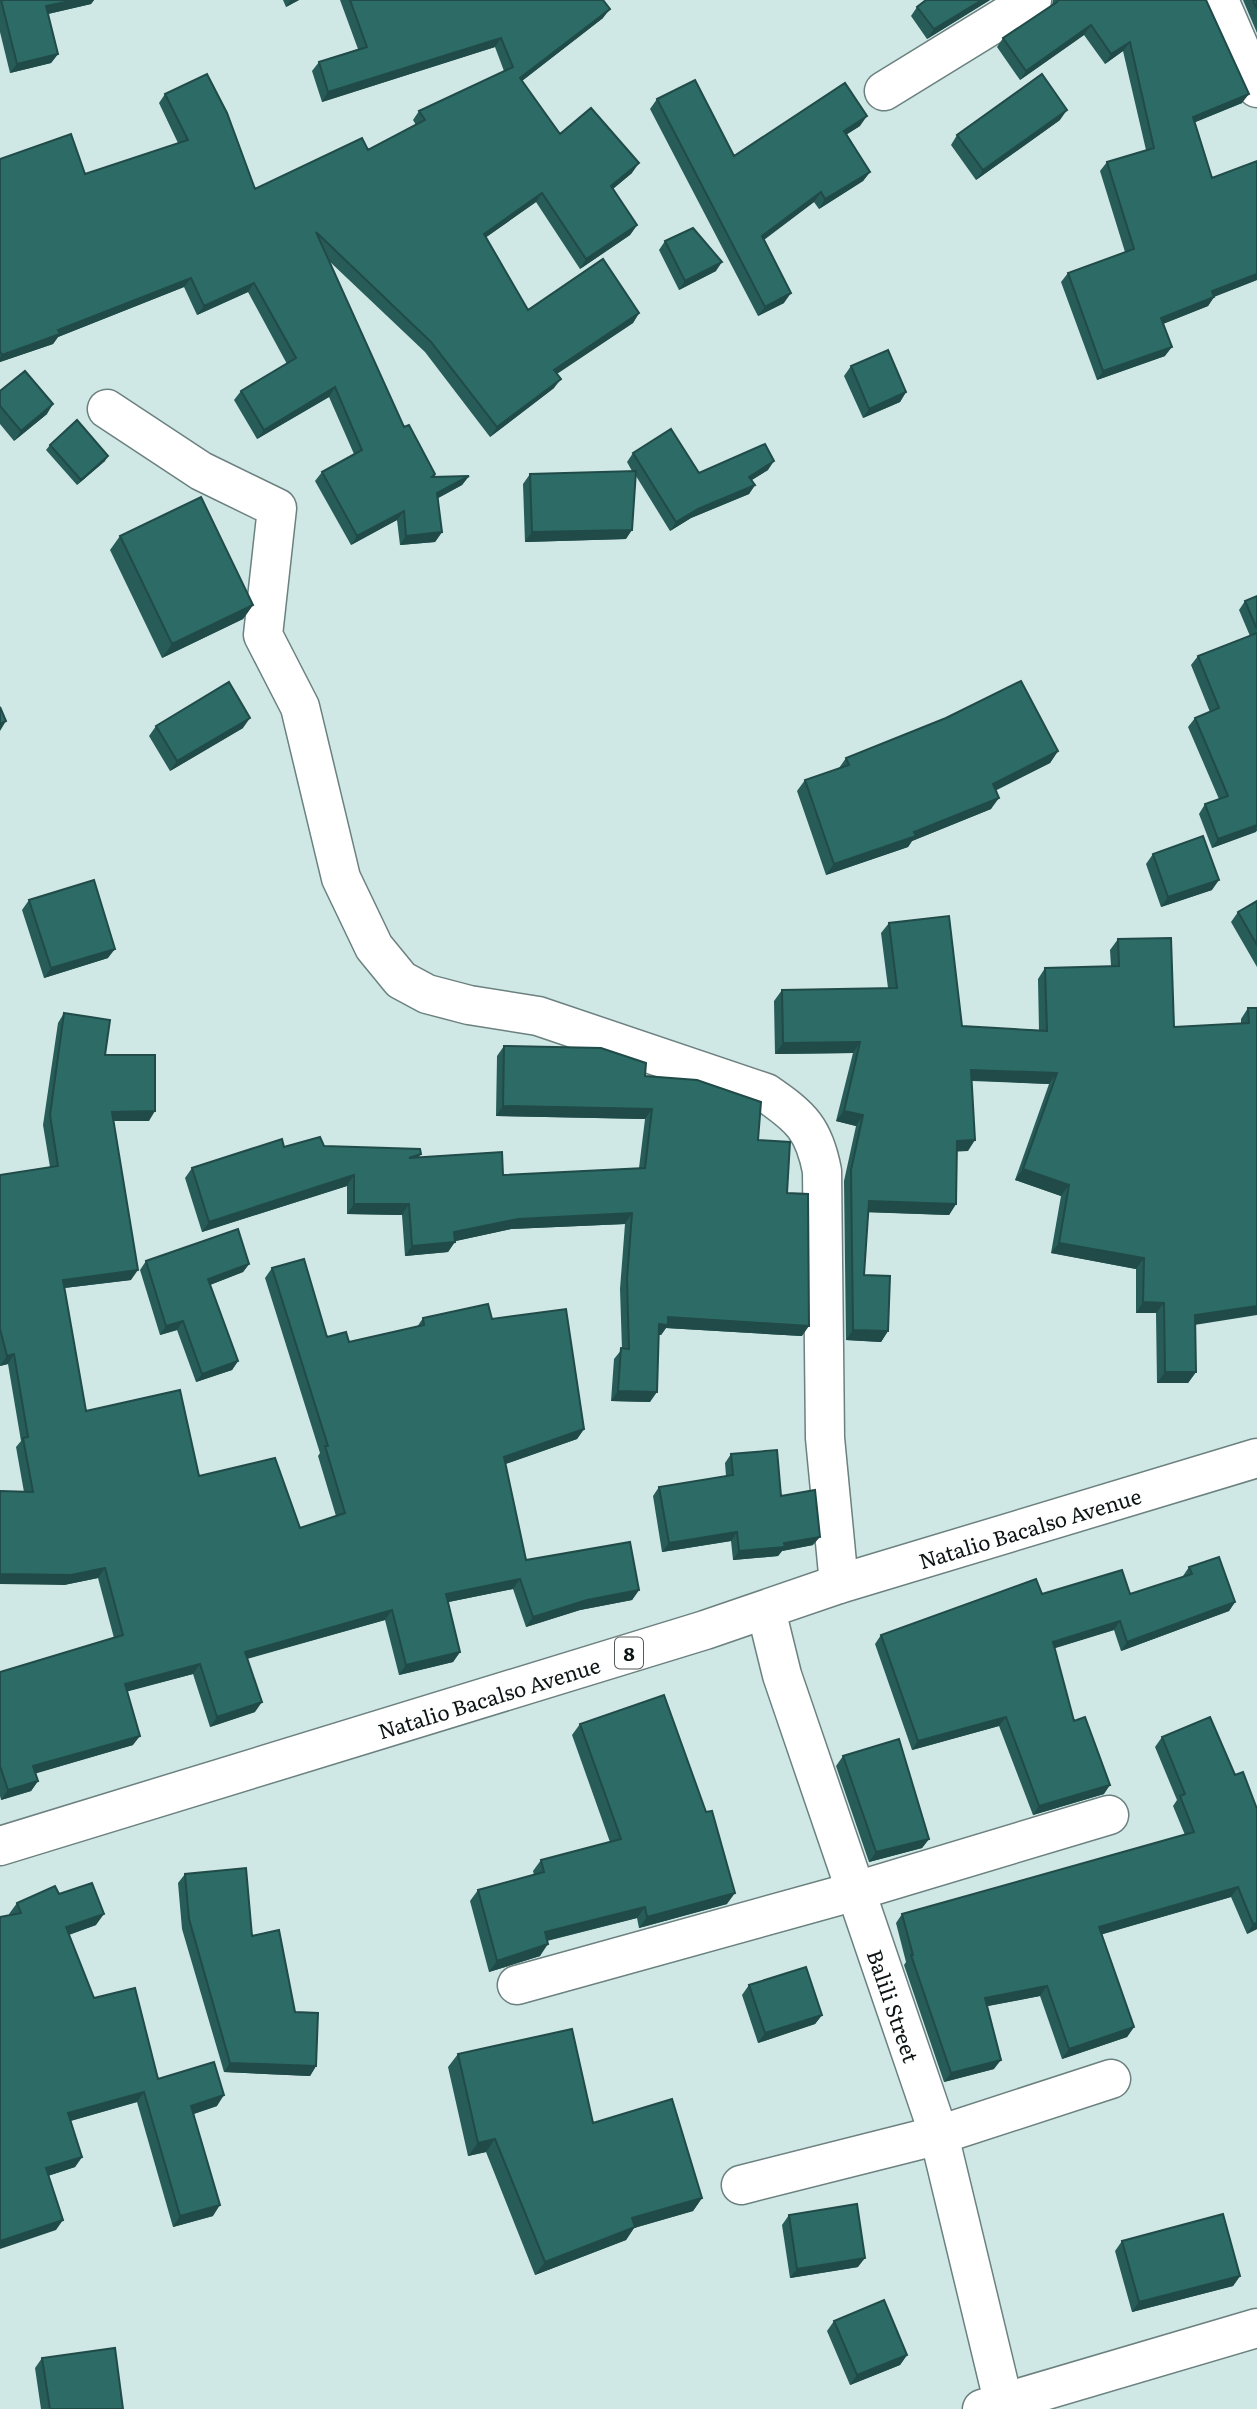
<svg xmlns="http://www.w3.org/2000/svg" width="1257" height="2409" viewBox="0 0 1257 2409" font-family="Literata,serif">
<rect width="100%" height="100%" fill="#cfe7e5"/>
<g fill="none" stroke-linecap="round" stroke-linejoin="round">
<!-- minor casing -->
<g stroke="#6b817f" stroke-width="41">
<g id="minor">
<path d="M1219,0L1257,88"/>
<path d="M884,91L1032,0"/>
<path d="M107,409L201,471L277,508L263,635L300,707L341,878L374,947L401,980L427,994L469,1005L538,1016L766,1093C801,1117 814,1129 822,1171L825,1438L839,1584"/>
<path id="s1" d="M766,1610L782,1675L939,2135L1005,2409"/>
<path d="M517,1985L856,1891L1109,1815"/>
<path d="M741,2185L939,2135L1111,2079"/>
<path d="M982,2409L1257,2328"/>
</g>
</g>
<!-- highway casing -->
<g stroke="#6b817f" stroke-width="41">
<g id="highway">
<path id="s2" d="M0,1846L705,1630L839,1584L1257,1458"/>
</g>
</g>
<!-- minor -->
<use href="#minor" stroke="#fff" stroke-width="38"/>
<!-- highway -->
<use href="#highway" stroke="#fff" stroke-width="38"/>
</g>
<!-- wall -->
<path fill="#275c59" d="M0,0H94L91,4L48,14L58,54L51,63L10,73L0,32Z
M283,0H299L286,7Z
M340,0H603V18L522,81L560,134L632,173L613,189L637,225L630,235L580,269L536,202L486,237L528,310L639,313L633,323L557,373L554,388L490,437L425,352L328,260L404,427L435,474L434,477L469,476L462,485L438,498L442,532L435,542L400,545L397,520L351,545L315,481L322,472L354,454L329,397L257,439L234,400L241,391L287,364L248,292L197,315L184,287L58,337L53,344L0,362V159L85,174L178,143L159,103L165,94L255,189L368,150L416,125L413,120L419,111L504,71L495,47L322,102L312,71L319,62L358,49Z
M990,0L927,39L911,16L917,7Z
M1053,0H1206L1242,103L1195,122L1212,178L1257,161V280L1214,297L1208,306L1163,324L1165,356L1097,380L1061,282L1068,273L1125,252L1100,171L1107,162L1146,150L1123,51L1105,64L1084,35L1020,80L997,47L1003,38L1052,5Z
M1243,0H1257V33Z
M657,99L734,156L860,126L847,134L870,172L863,181L819,209L814,202L764,240L784,303L758,316L650,109Z
M1060,120L976,180L951,145L957,135Z
M665,241L716,271L679,290L659,250Z
M851,366L906,392L900,402L863,418L844,376Z
M0,391L47,414L14,441L0,424Z
M50,445L105,461L77,485L46,450Z
M633,453L699,473L768,470L752,480L755,485L749,494L691,518L670,531L636,476L626,539L525,542L523,484L530,474L632,471L627,462Z
M120,536L253,605L243,619L162,658L110,550Z
M1257,596V831L1212,848L1199,814L1205,804L1219,799L1188,727L1195,718L1210,712L1191,665L1198,656L1250,636L1239,610L1245,601Z
M156,726L243,728L170,771L149,736Z
M1058,751L1050,763L995,790L991,809L912,841L908,847L826,875L797,791L805,780L839,768L846,758Z
M1153,854L1212,890L1161,907L1146,864Z
M29,900L108,958L44,978L22,910Z
M1257,901V967L1231,922L1238,912Z
M889,923L962,1026L1039,1030L1038,979L1045,968L1111,966L1110,950L1118,939L1174,1027L1241,1023V1019L1248,1008H1257L1195,1325L1196,1372L1188,1383H1157L1156,1313H1136V1269L1051,1253L1061,1196L1015,1180L1049,1084L972,1081L968,1151H957L956,1204L949,1215L868,1212L864,1275L888,1331L881,1342L846,1340L844,1181L856,1126L836,1121L853,1053L775,1054L774,1001L782,990L888,988L881,933Z
M64,1013L105,1055L149,1121H113L131,1280L64,1288L86,1411L199,1476L300,1528L336,1516L318,1456L320,1453L265,1278L272,1268L327,1337L349,1342L417,1327L423,1318L492,1319L584,1429L577,1439L505,1464L526,1560L639,1590L632,1600L580,1610L526,1627L513,1589L448,1602L460,1652L453,1662L399,1675L385,1620L247,1659L255,1712L210,1727L193,1674L127,1691L133,1745L36,1773L38,1781L31,1791L1,1800L0,1796V1672L114,1638L98,1578L64,1585L24,1492L16,1447L21,1441L8,1364L0,1366V1175L50,1167L43,1125L58,1023Z
M504,1046L645,1076L758,1140L787,1193L802,1336L666,1328L661,1335H658L650,1402L611,1401L614,1359L622,1349L620,1289L625,1224L511,1229L455,1241L448,1252L405,1256L402,1215L347,1214V1186L202,1232L185,1178L192,1168L284,1147L324,1146L421,1154L419,1157L503,1175L639,1168L645,1119L496,1116L497,1056Z
M146,1261L249,1264L243,1272L210,1285L238,1361L232,1370L196,1382L177,1330L160,1335L140,1270Z
M731,1454L781,1496L813,1545L782,1551L778,1556L733,1560L731,1541L662,1552L653,1496L659,1487L726,1476L725,1463Z
M1189,1567L1235,1602L1229,1611L1121,1651L1114,1630L1054,1648L1074,1721L1104,1794L1033,1815L999,1726L912,1750L875,1644L881,1635L1042,1594H1130L1184,1577L1183,1576Z
M580,1724L727,1904L639,1928L637,1918L547,1941L540,1956L489,1972L470,1901L478,1890L534,1875L533,1871L541,1860L610,1842L572,1735Z
M1162,1737L1235,1775L1257,1809V1929L1247,1934L1231,1897L1102,1934L1134,2027L1127,2037L1062,2059L1040,1996L987,2006L994,2069L944,2082L904,1965L906,1962L896,1923L902,1914L1185,1835L1173,1806L1177,1800L1155,1747Z
M843,1756L929,1839L922,1848L869,1862L836,1766Z
M185,1874L252,1936L295,2012L316,2066L310,2076L224,2072L182,1929L178,1883Z
M59,1894L96,1925L69,1935L94,1998L158,2079L217,2106L194,2114L213,2216L173,2227L137,2102L70,2121L82,2157L75,2167L48,2176L56,2230L9,1914L17,1903Z
M749,1985L822,2015L815,2024L758,2043L742,1995Z
M458,2054L593,2123L702,2198L693,2211L634,2228L626,2240L535,2275L486,2152L468,2156L448,2067Z
M789,2215L858,2267L790,2278L782,2225Z
M1122,2241L1240,2276L1233,2286L1132,2312L1115,2251Z
M834,2321L907,2355L900,2365L850,2385L827,2331Z
M42,2358L123,2409H41L35,2368Z"/>
<!-- shaded-wall -->
<path fill="#204b48" d="M75,0H94L91,4L39,16L46,6Z
M291,0H299L286,7Z
M982,0H990L927,39L934,29Z
M610,9L603,18L514,87L520,78Z
M1091,25L1084,35L1020,80L1026,71Z
M501,38L495,47L322,102L328,92Z
M1130,42L1123,51L1105,64L1111,54Z
M58,54L51,63L10,73L17,64Z
M1249,94L1242,103L1186,126L1193,117Z
M1067,110L1060,120L976,180L983,170Z
M867,116L860,126L838,140L844,131Z
M639,163L632,173L604,196L611,186Z
M870,172L863,181L819,209L825,199Z
M821,192L814,202L755,246L762,236Z
M542,193L536,202L478,243L484,234Z
M637,225L630,235L580,269L586,259Z
M722,262L716,271L679,290L685,281Z
M1257,274V280L1205,300L1212,291Z
M191,278L184,287L58,337L53,344L0,362V357L2,355L58,330Z
M254,283L248,292L197,315L204,306Z
M791,293L784,303L758,316L765,307Z
M1214,297L1208,306L1155,327L1161,318Z
M639,313L633,323L548,380L554,370Z
M1172,347L1165,356L1097,380L1103,371Z
M561,379L554,388L490,437L497,427Z
M335,387L329,397L257,439L264,430Z
M906,392L900,402L863,418L869,409Z
M53,404L47,414L14,441L21,431Z
M108,456L105,461L77,485L81,480Z
M774,461L768,470L743,485L749,477Z
M469,476L462,485L431,502L437,493Z
M755,485L749,494L691,518L670,531L676,522L698,509Z
M404,511L397,520L351,545L357,536Z
M632,530L626,539L525,542L532,532Z
M442,532L435,542L400,545L406,536Z
M253,605L243,619L162,658L172,644Z
M250,718L243,728L170,771L177,761Z
M6,721L0,731V724Z
M1058,751L1050,763L985,796L993,784Z
M999,798L991,809L912,841L908,847L826,875L834,864Z
M1257,825L1256,832L1212,848L1218,839Z
M1219,880L1212,890L1161,907L1168,897Z
M115,949L108,958L44,978L51,968Z
M860,1042L853,1053L775,1054L783,1043Z
M971,1070L1057,1073L1049,1084L964,1080Z
M503,1106L652,1109L645,1119L496,1116Z
M155,1111L149,1121H105L112,1112Z
M844,1111L863,1115L856,1126L836,1121Z
M975,1140L968,1151L949,1152L957,1141Z
M1023,1169L1069,1185L1061,1196L1015,1180Z
M354,1175L347,1186L202,1232L209,1222Z
M869,1201L956,1204L949,1215L861,1212Z
M354,1204H409L402,1215L347,1214Z
M632,1213L625,1224L511,1229L447,1243L454,1232L518,1219Z
M455,1242L448,1252L405,1256L412,1246Z
M1059,1243L1144,1258L1136,1269L1051,1253Z
M249,1264L243,1272L202,1288L208,1279Z
M138,1270L131,1280L56,1289L63,1280Z
M1143,1302L1164,1303L1156,1313H1136Z
M1257,1306V1315L1188,1326L1195,1315Z
M668,1317L809,1326L802,1336L666,1328L661,1335H651L659,1324Z
M183,1321L177,1330L160,1335L166,1326Z
M853,1330L888,1331L881,1342L846,1340Z
M14,1354L8,1364L0,1366L7,1356Z
M238,1361L232,1370L196,1382L202,1374Z
M1165,1372H1196L1188,1383H1157Z
M618,1391L657,1392L650,1402L611,1401Z
M584,1429L577,1439L497,1467L504,1457Z
M737,1532L731,1541L662,1552L669,1543Z
M820,1537L813,1545L782,1551L778,1556L733,1560L739,1551Z
M105,1568L98,1578L64,1585L0,1584V1574Z
M520,1579L513,1589L439,1604L446,1594Z
M639,1590L632,1600L580,1610L526,1627L533,1617L587,1600Z
M1235,1602L1229,1611L1121,1651L1127,1642Z
M392,1610L385,1620L238,1661L245,1652Z
M1120,1621L1114,1630L1046,1651L1053,1642Z
M460,1652L453,1662L399,1675L406,1665Z
M200,1664L193,1674L118,1694L125,1684Z
M262,1702L255,1712L210,1727L217,1717Z
M1006,1717L999,1726L912,1750L918,1741Z
M140,1736L133,1745L27,1776L33,1766Z
M38,1781L31,1791L1,1800L8,1790Z
M1110,1785L1104,1794L1033,1815L1039,1806Z
M929,1839L922,1848L869,1862L876,1852Z
M1238,1887L1231,1897L1093,1937L1099,1927Z
M735,1893L727,1904L639,1928L647,1917Z
M645,1907L637,1918L537,1943L545,1932Z
M104,1914L96,1925L59,1938L66,1927Z
M1257,1923V1929L1247,1934L1253,1924Z
M548,1944L540,1956L489,1972L497,1961Z
M1047,1986L1040,1996L978,2008L985,1998Z
M822,2015L815,2024L758,2043L765,2033Z
M1134,2027L1127,2037L1062,2059L1069,2049Z
M1001,2060L994,2069L944,2082L951,2073Z
M230,2063L316,2066L310,2076L224,2072Z
M144,2092L137,2102L60,2124L68,2113Z
M224,2095L217,2106L184,2117L191,2106Z
M495,2139L486,2152L468,2156L478,2143Z
M82,2157L75,2167L38,2179L46,2168Z
M702,2198L693,2211L634,2228L626,2240L535,2275L545,2262L632,2218Z
M220,2205L213,2216L173,2227L180,2216Z
M63,2220L56,2230L0,2249V2241Z
M865,2258L858,2267L790,2278L797,2269Z
M1240,2276L1233,2286L1132,2312L1139,2302Z
M907,2355L900,2365L850,2385L857,2375Z"/>
<!-- building -->
<path fill="#2d6b67" stroke="#204b48" stroke-width="2" d="M1,0H75L46,6L58,54L17,64Z
M350,0H603L610,9L520,78L560,134L591,108L639,163L611,186L637,225L586,259L542,193L484,234L528,310L603,259L639,313L554,370L561,379L497,427L431,342L316,232L404,427L409,425L435,474L432,477L469,476L437,493L442,532L406,536L404,511L357,536L322,472L362,450L335,387L264,430L241,391L296,358L254,283L204,306L191,278L58,330L60,334L2,355L0,351V159L71,134L85,174L188,140L165,94L207,74L227,113L255,189L362,138L368,150L425,120L419,111L513,67L501,38L328,92L319,62L367,47Z
M926,0H982L934,29L917,7Z
M1058,0H1206L1249,94L1193,117L1212,178L1257,161V274L1212,291L1214,297L1161,318L1172,347L1103,371L1068,273L1134,249L1107,162L1154,148L1130,42L1111,54L1091,25L1026,71L1003,38L1057,2Z
M1253,0H1257V9Z
M1042,74L1067,110L983,170L957,135Z
M695,80L734,156L845,83L867,116L844,131L870,172L825,199L821,192L762,236L791,293L765,307L657,99Z
M693,228L722,262L685,281L665,241Z
M888,350L906,392L869,409L851,366Z
M25,371L53,404L21,431L0,406V391Z
M77,420L108,456L81,480L50,445Z
M671,429L699,473L765,444L774,461L749,477L755,485L698,509L676,522L633,453Z
M636,471L632,530L532,532L530,474Z
M201,497L253,605L172,644L120,536Z
M1257,596V629L1245,601Z
M1257,633V825L1218,839L1205,804L1228,796L1195,718L1219,708L1198,656Z
M1021,681L1058,751L993,784L999,798L914,832L916,836L834,864L805,780L849,765L846,758L946,718Z
M229,682L250,718L177,761L156,726Z
M0,707L6,721L0,724Z
M1203,836L1219,880L1168,897L1153,854Z
M94,880L115,949L51,968L29,900Z
M1257,901V945L1238,912Z
M949,916L962,1026L1047,1031L1045,968L1119,966L1118,939L1171,938L1174,1027L1249,1023L1248,1008H1257V1306L1195,1315L1196,1372H1165L1164,1303L1143,1302L1144,1258L1059,1243L1069,1185L1023,1169L1057,1073L971,1070L975,1140L957,1141L956,1204L869,1201L864,1275L890,1276L888,1331L853,1330L851,1170L863,1115L844,1111L860,1042L783,1043L782,990L897,988L889,923Z
M64,1013L110,1020L105,1055H155V1111L112,1112L138,1270L63,1280L86,1411L180,1390L199,1476L275,1458L300,1528L345,1513L325,1446H328L272,1268L304,1259L327,1337L346,1332L349,1342L424,1325L423,1318L488,1304L492,1319L566,1309L584,1429L504,1457L526,1560L630,1542L639,1590L587,1600L533,1617L520,1579L446,1594L460,1652L406,1665L392,1610L245,1652L262,1702L217,1717L200,1664L125,1684L140,1736L33,1766L38,1781L8,1790L0,1766V1672L123,1635L105,1568L71,1575L0,1574V1491L33,1492L23,1438L28,1437L14,1354L7,1356L0,1329V1175L58,1166L50,1115Z
M504,1046L601,1048L646,1063L645,1076L697,1080L761,1102L758,1140L790,1142L787,1193L808,1194L809,1326L668,1317V1325L659,1324L657,1392L618,1391L621,1348L629,1349L627,1279L632,1213L518,1219L454,1232L455,1242L412,1246L409,1204H354V1175L209,1222L192,1168L282,1139L284,1147L320,1137L324,1146L420,1149L421,1154L409,1158L502,1152L503,1175L645,1168L652,1109L503,1106Z
M238,1229L249,1264L208,1279L238,1361L202,1374L183,1321L166,1326L146,1261Z
M777,1450L781,1496L815,1490L820,1537L784,1543L785,1547L739,1551L737,1532L669,1543L659,1487L733,1475L731,1454Z
M1219,1557L1235,1602L1127,1642L1120,1621L1053,1642L1074,1721L1085,1717L1110,1785L1039,1806L1006,1717L918,1741L881,1635L1036,1579L1042,1594L1122,1570L1130,1594L1192,1574L1189,1567Z
M664,1695L706,1812L712,1811L735,1893L647,1917L645,1907L545,1932L548,1944L497,1961L478,1890L544,1872L541,1860L621,1839L580,1724Z
M1210,1717L1235,1775L1243,1772L1257,1809V1923L1253,1924L1238,1887L1099,1927L1134,2027L1069,2049L1047,1986L985,1998L1001,2060L951,2073L911,1955H913L902,1914L1194,1832L1180,1796L1185,1794L1162,1737Z
M899,1739L929,1839L876,1852L843,1756Z
M246,1868L252,1936L279,1930L295,2012L318,2013L316,2066L230,2063L189,1919L185,1874Z
M92,1883L104,1914L66,1927L94,1998L135,1988L158,2079L214,2062L224,2095L191,2106L220,2205L180,2216L144,2092L68,2113L82,2157L46,2168L63,2220L0,2241V1917L21,1913L17,1903L55,1886L59,1894Z
M806,1967L822,2015L765,2033L749,1985Z
M572,2029L593,2123L672,2099L702,2198L632,2218L635,2227L545,2262L495,2139L478,2143L458,2054Z
M857,2204L865,2258L797,2269L789,2215Z
M1223,2214L1240,2276L1139,2302L1122,2241Z
M884,2300L907,2355L857,2375L834,2321Z
M115,2348L123,2409H50L42,2358Z"/>
<g text-anchor="middle" dominant-baseline="central" stroke-width="5" stroke-linejoin="round" paint-order="stroke">
<!-- shield labels -->
<rect fill="#fff" stroke="#565b5b" stroke-width="2" x="615" y="1637.5" width="28" height="31" rx="5"/>
<g font-size="19" font-weight="bold" fill="#0d1515">
<text x="629" y="1653">8</text>
</g>
<!-- street labels -->
<g font-size="21" fill="#0d1515" stroke="#fff">
<text stroke="none"><textPath href="#s2" startOffset="1078">Natalio Bacalso Avenue</textPath></text>
<text stroke="none"><textPath href="#s2" startOffset="511">Natalio Bacalso Avenue</textPath></text>
<text stroke="none"><textPath href="#s1" startOffset="416">Balili Street</textPath></text>
</g>
</g>
</svg>
